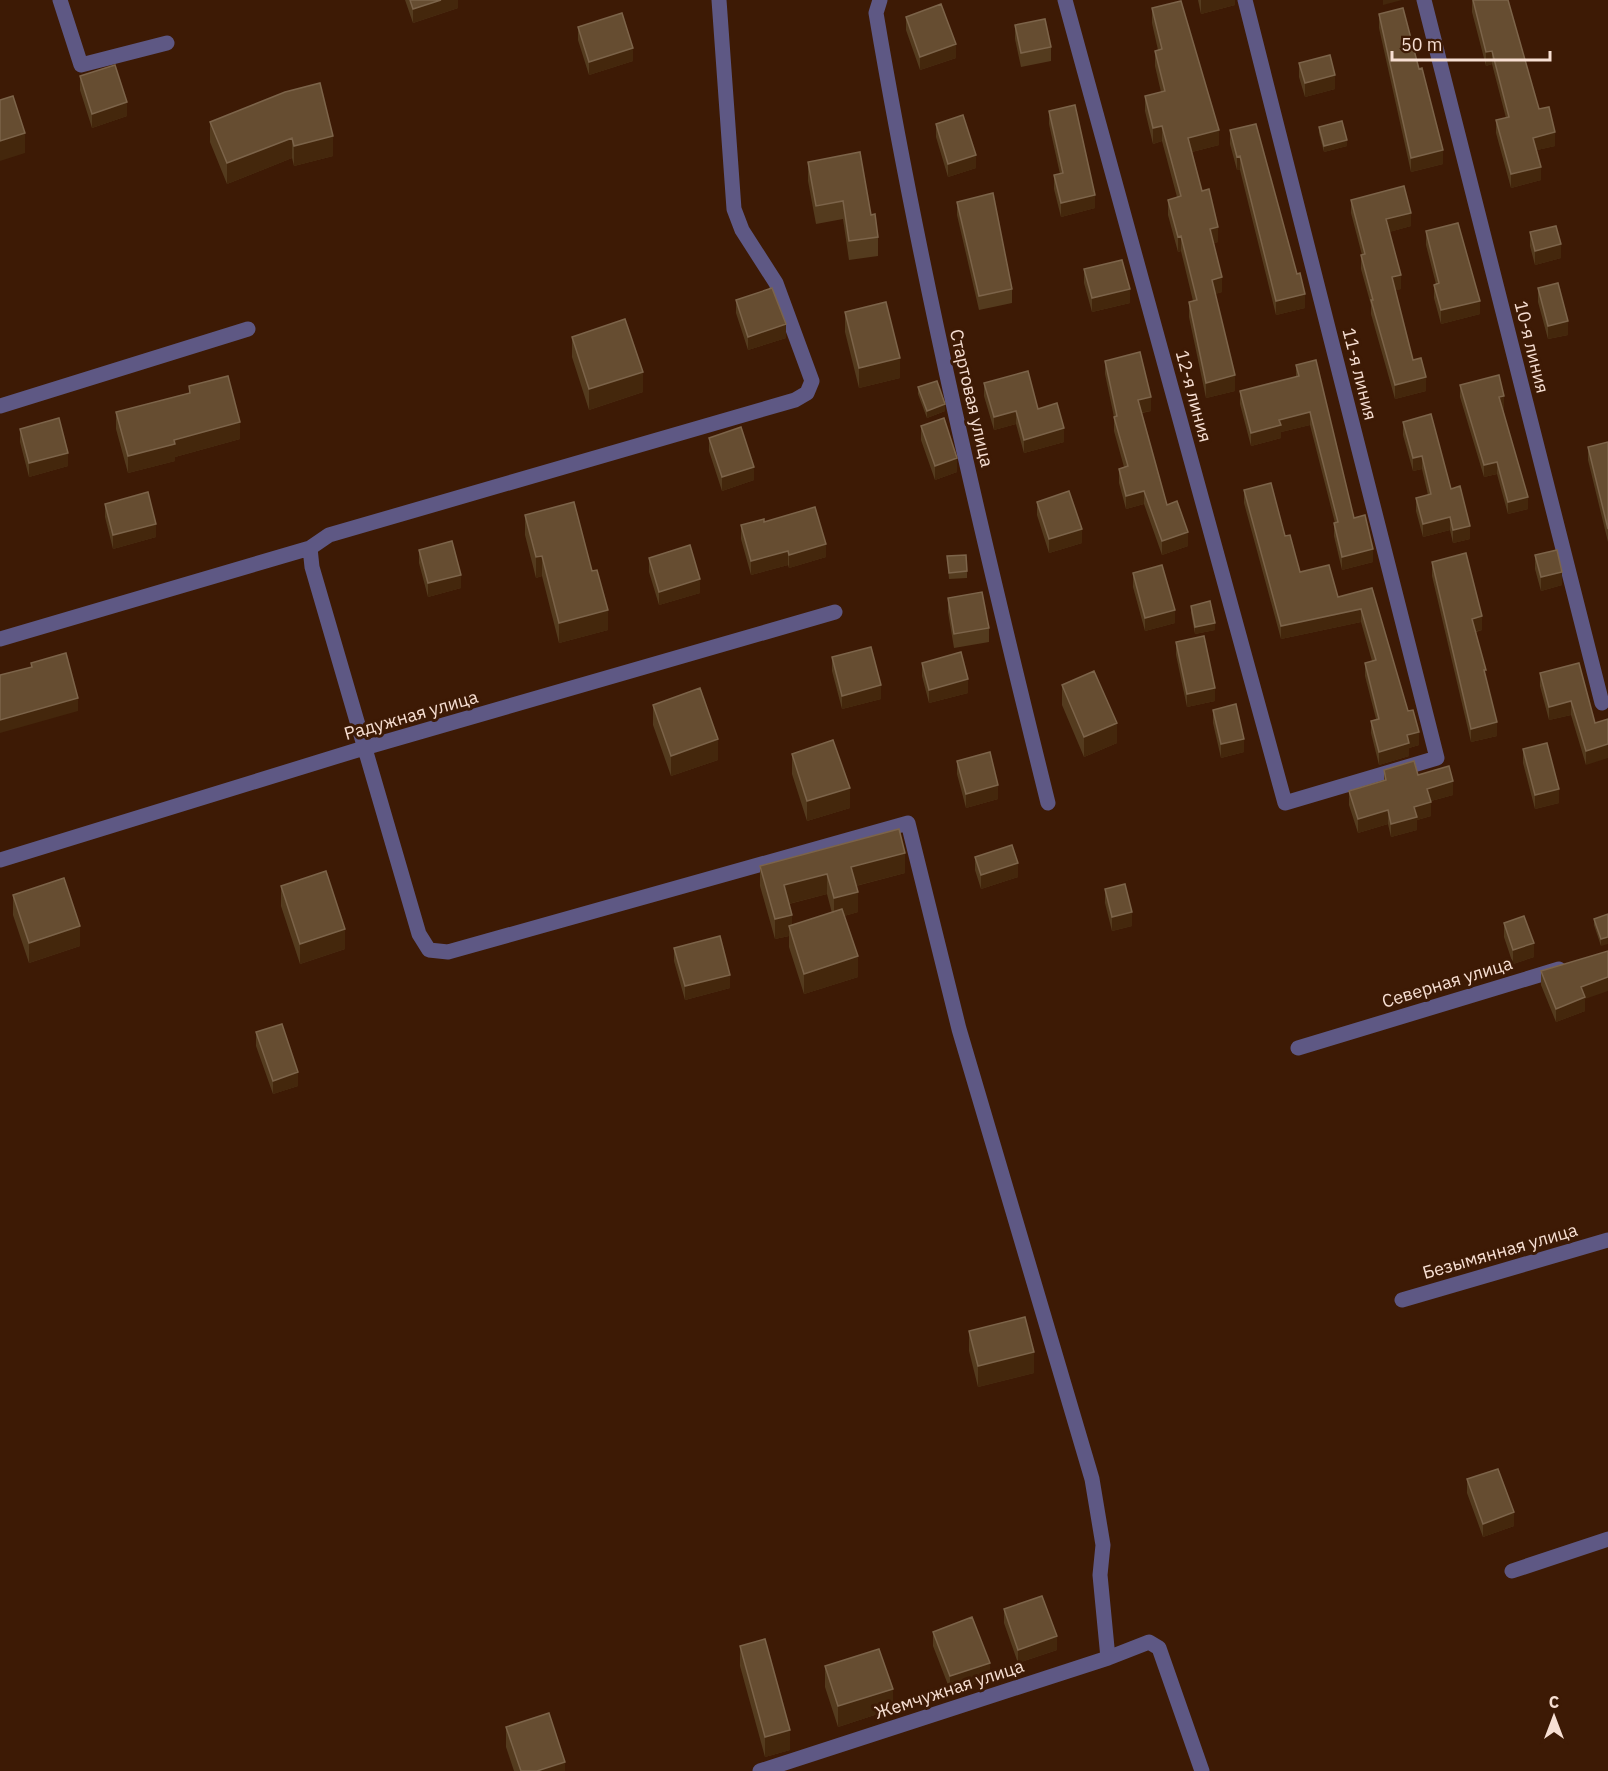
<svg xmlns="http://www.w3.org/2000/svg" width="1608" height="1771" viewBox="0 0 1608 1771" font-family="'IBM Plex Sans',sans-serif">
<rect width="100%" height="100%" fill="#3d1a05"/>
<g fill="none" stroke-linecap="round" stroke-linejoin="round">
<!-- minor -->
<path stroke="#5e5884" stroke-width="15" d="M60,0L81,65L167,43
M719,0L734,209L742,230L776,283L812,381L807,393L795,400L329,535L310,548L312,567L419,934L429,950L448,952L908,823L959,1029L1092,1479L1103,1545L1100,1575L1108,1658
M880,0L876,13C921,279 983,541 1048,803
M1065,0L1285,803L1437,758L1245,0
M1424,0L1602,703
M0,406L248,329
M0,639L310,548
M0,860L364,748L835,612
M1298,1048L1559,969
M1402,1300L1608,1240
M1512,1571L1608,1539
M760,1771L1108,1658L1149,1642L1159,1648L1202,1771"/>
</g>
<!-- wall -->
<path fill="#543b1e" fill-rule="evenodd" d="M405,0H458V8L413,23Z
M1198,0H1235V5L1201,14Z
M1472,0H1508L1539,109L1555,146L1537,150L1541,180L1511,188L1496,133V120L1506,118L1492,64L1486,66L1472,12Z
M1152,8L1219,145L1192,152L1202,191L1218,242L1214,243L1222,292L1215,294L1235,391L1206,398L1189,317V302L1193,301L1181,251L1178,252L1168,215V200L1177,197L1162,141L1153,144L1145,111V96L1161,92L1155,66V51L1158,50L1152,23Z
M1379,14L1443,164L1411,172L1379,28Z
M906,17L956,58L920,70L906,30Z
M1015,25L1051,47V61L1021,67L1015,39Z
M578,27L633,61L589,75L578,40Z
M1299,63L1335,89L1305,97L1299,77Z
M80,76L127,116L92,128L80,90Z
M285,92L333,156L294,166L292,158L227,184L210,142V122Z
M1049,111L1095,208L1061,217L1054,189V175L1060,174L1049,124Z
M936,124L976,168L948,177L936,137Z
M1319,127L1347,146L1324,152L1319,133Z
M1230,130L1297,274L1305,308L1276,315L1240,170H1237L1230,144Z
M808,162L871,215L878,237V256L849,260L843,219L816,224L808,181Z
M1351,200L1411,226L1389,232L1401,289L1395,290L1413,360L1426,391L1395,399L1371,314V305L1361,269V255H1362L1351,213Z
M957,202L1012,289V303L979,310L957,215Z
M1426,231L1480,314L1441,324L1434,298V285L1436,284L1426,245Z
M1530,232L1561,258L1535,265L1530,246Z
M1084,269L1130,303L1092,312L1084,283Z
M1538,288L1568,335L1548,339L1538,302Z
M736,300L786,338L748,350L736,313Z
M845,312L900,378L859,388L845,332Z
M572,337L643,392L589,410L572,357Z
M1105,361L1151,411L1142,413L1167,505L1188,546L1162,555L1144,504L1126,509L1119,483V469L1124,467L1114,431V417L1105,374Z
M1296,365L1354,518L1373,562L1342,570L1334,536V523H1335L1310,425L1281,432V438L1251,446L1240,404V391L1296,377Z
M984,383L1038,409L1064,442L1024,453L1016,424L994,430L984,396Z
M1460,385L1504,408L1503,409L1528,509L1508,514L1497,474L1484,477L1460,397Z
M189,386L240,439L175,457V461L128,473L116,429V412L189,393Z
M918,387L945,411L927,418L918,394Z
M1403,422L1451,489L1470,539L1453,543L1450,530L1423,537L1416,511V498L1428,495L1422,469L1413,471L1403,435Z
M921,426L957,472L935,480L921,440Z
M20,429L68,466L29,477L20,442Z
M709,438L754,480L722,491L709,451Z
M1608,442V542L1588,460V447Z
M1244,490L1285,536L1300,572L1338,597L1372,588L1408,711L1419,745L1409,748V756L1379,765L1371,733V721L1376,719L1365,676V663L1372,661L1361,622L1281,639L1244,503Z
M1037,502L1082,543L1049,553L1037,515Z
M105,504L156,537L113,549L105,517Z
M525,515L608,630L559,643L542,576L536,578L525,535Z
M764,522L826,557L789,568L788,565L751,575L741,539V525Z
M419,550L461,588L428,597L419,563Z
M1535,555L1562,585L1541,591L1535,569Z
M947,556L967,571V578L949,579Z
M649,558L700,593L659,605L649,572Z
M1432,562L1482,630L1476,632L1497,736L1471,742L1432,576Z
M1133,573L1175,623L1145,631L1133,587Z
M948,598L989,628V642L954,648L948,612Z
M1191,606L1215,630L1195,634L1191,613Z
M1176,642L1215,701L1187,707L1176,655Z
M832,657L881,699L842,709L832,671Z
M922,663L968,693L929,703L922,676Z
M1540,673L1595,723L1586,765L1571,715L1549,720L1540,686Z
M1062,685L1117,743L1084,757L1062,705Z
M653,705L718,760L671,776L653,725Z
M1213,710L1244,752L1221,758L1213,723Z
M1523,749L1559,803L1535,809L1523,763Z
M792,754L850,808L807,821L792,774Z
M957,761L998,799L966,808L957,774Z
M1384,770L1418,775L1453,795L1431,801V816L1417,820V830L1391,837L1388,824L1358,833L1349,805V791L1384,780Z
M975,857L1018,877L981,889L975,870Z
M760,866L905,873L856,886L858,912L844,916L858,977L804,994L789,947V936L775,939L760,886ZM827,894L832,913L792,926L789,904Z
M281,886L345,949L300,964L281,906Z
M1105,889L1132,926L1112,931L1105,903Z
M13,895L80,946L29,963L13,915Z
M1608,914L1601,946L1594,925V919Z
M1504,923L1534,957L1513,964L1504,937Z
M674,948L730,988L685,1000L674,961Z
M1541,971L1585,999V1011L1556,1022L1541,985Z
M256,1032L298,1086L273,1094L256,1046Z
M969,1331L1034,1373L978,1387L969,1351Z
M1467,1479L1514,1526L1483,1537L1467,1493Z
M1004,1609L1057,1650L1018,1663L1004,1623Z
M933,1632L990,1677L950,1690L933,1646Z
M740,1646L790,1750L765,1757L740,1666Z
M825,1666L893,1709L838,1727L825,1687Z
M506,1727L565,1771H514L506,1747Z"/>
<!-- shaded-wall -->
<path fill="#44270c" d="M441,0H458V8L413,23V9Z
M1201,0H1235V5L1201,14Z
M1383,0H1402L1383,5Z
M956,44V58L920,70V57Z
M633,48V61L589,75V62Z
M1492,51V64L1486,66V52Z
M1335,75V89L1305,97V83Z
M127,102V116L92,128V114Z
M1162,126V141L1153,144V128Z
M1219,130V145L1188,153V138Z
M1555,132V146L1533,151V138Z
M25,133V153L0,161V141Z
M333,136V156L294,166V146Z
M292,138V158L227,184V163Z
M1347,140V146L1324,152V146Z
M1443,150V164L1411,172V158Z
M976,155V168L948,177V164Z
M1240,156V170H1237V157Z
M1541,167V180L1511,188V174Z
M1095,195V208L1061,217V203Z
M1411,213V226L1386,233V219Z
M1218,227V242L1210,244V229Z
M1181,236V251L1178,252V237Z
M1561,244V258L1535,265V251Z
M1401,275V289L1392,291V277Z
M1222,277V292L1212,295V280Z
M1130,289V303L1092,312V298Z
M1305,294V308L1276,315V301Z
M1480,301V314L1441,324V310Z
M1568,321V335L1548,339V326Z
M786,324V338L748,350V337Z
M900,358V378L859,388V368Z
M643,372V392L589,410V389Z
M1235,375V391L1206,398V383Z
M1426,377V391L1395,399V385Z
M1504,396V408L1499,409V397Z
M1151,397V411L1138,413V400Z
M945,404V411L927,418V411Z
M1016,411V424L994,430V417Z
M1310,412V425L1281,432V438L1251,446V433L1279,420Z
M240,422V439L175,457V461L128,473V456L174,440Z
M1064,428V442L1024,453V440Z
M68,453V466L29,477V463Z
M1422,456V469L1413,471V458Z
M957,458V472L935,480V466Z
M1497,462V474L1484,477V465Z
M754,467V480L722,491V477Z
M1144,491V504L1126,509V496Z
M1528,497V509L1508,514V502Z
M1450,517V530L1423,537V524Z
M156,524V537L113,549V535Z
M1470,526V539L1453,543V530Z
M1082,529V543L1049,553V539Z
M1188,532V546L1162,555V541Z
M826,544V557L789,568V555Z
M1373,549V562L1342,570V557Z
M788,551V565L751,575V561Z
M542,556V576L536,578V557Z
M1562,572V585L1541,591V577Z
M461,575V588L428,597V583Z
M700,579V593L659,605V592Z
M1361,609V622L1281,639V626Z
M608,610V630L559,643V623Z
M1175,610V623L1145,631V618Z
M1482,616V630L1472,632V619Z
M1215,623V630L1195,634V627Z
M968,679V693L929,703V690Z
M881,685V699L842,709V696Z
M1215,688V701L1187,707V694Z
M78,698V711L0,733V720Z
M1571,701V715L1549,720V707Z
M1497,722V736L1471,742V729Z
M1117,723V743L1084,757V737Z
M1419,732V745L1409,748V756L1379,765V752L1407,735Z
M718,739V760L671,776V756Z
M1244,739V752L1221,758V744Z
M1608,744V758L1586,765V751Z
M1453,781V795L1427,802V789Z
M998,785V799L966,808V794Z
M850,788V808L807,821V801Z
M1559,789V803L1535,809V795Z
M1431,802V816L1417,820V830L1391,837V824L1414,807Z
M1388,810V824L1358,833V819Z
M905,853V873L851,887V867Z
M1018,863V877L981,889V875Z
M827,874V894L784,905V885Z
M858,892V912L834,919V898Z
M1132,912V926L1112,931V917Z
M792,915V934L789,926V936L775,939V919Z
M80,926V946L29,963V943Z
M345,929V949L300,964V944Z
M1608,937V944L1601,946V939Z
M1534,943V957L1513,964V950Z
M858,956V977L804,994V974Z
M730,975V988L685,1000V986Z
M1608,977V991L1585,999V1011L1556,1022V1009L1581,987Z
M298,1072V1086L273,1094V1081Z
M1034,1352V1373L978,1387V1366Z
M1514,1512V1526L1483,1537V1524Z
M1057,1636V1650L1018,1663V1650Z
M990,1663V1677L950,1690V1676Z
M893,1689V1709L838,1727V1706Z
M790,1730V1750L765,1757V1737Z
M565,1762V1771H537Z"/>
<!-- building -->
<path fill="#664d31" stroke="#7c644a" stroke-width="1.5" d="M410,0H441L413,9Z
M1473,0H1508L1539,109L1549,107L1555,132L1533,138L1541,167L1511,174L1496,120L1509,117L1492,51L1486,52Z
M1181,1L1219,130L1188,138L1202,191L1209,189L1218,227L1210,229L1222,277L1212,280L1235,375L1206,383L1189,302L1197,300L1181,236L1178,237L1168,200L1181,196L1162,126L1153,128L1145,96L1165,91L1155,51L1162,49L1152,8Z
M941,4L956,44L920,57L906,17Z
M1403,8L1419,69L1422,68L1443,150L1411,158L1379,14Z
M622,13L633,48L589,62L578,27Z
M1045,19L1051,47L1021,53L1015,25Z
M1330,55L1335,75L1305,83L1299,63Z
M115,65L127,102L92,114L80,76Z
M320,83L333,136L294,146L292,138L227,163L210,122L285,92Z
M13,96L25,133L0,141V100Z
M1075,105L1095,195L1061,203L1054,175L1063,173L1049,111Z
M963,115L976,155L948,164L936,124Z
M1342,121L1347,140L1324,146L1319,127Z
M1256,124L1297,274L1300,273L1305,294L1276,301L1240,156L1237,157L1230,130Z
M860,152L871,215L875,214L878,237L849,241L843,201L816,206L808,162Z
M1404,186L1411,213L1386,219L1401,275L1392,277L1413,360L1421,358L1426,377L1395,385L1371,300H1373L1361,255L1365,254L1351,200Z
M993,193L1012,289L979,296L957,202Z
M1458,223L1480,301L1441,310L1434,285L1439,283L1426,231Z
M1556,226L1561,244L1535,251L1530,232Z
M1122,260L1130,289L1092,298L1084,269Z
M1558,283L1568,321L1548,326L1538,288Z
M772,288L786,324L748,337L736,300Z
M886,302L900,358L859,368L845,312Z
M625,319L643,372L589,389L572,337Z
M1140,352L1151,397L1138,400L1167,505L1177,501L1188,532L1162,541L1144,491L1126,496L1119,469L1128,466L1114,417L1117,416L1105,361Z
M1316,360L1354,518L1365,515L1373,549L1342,557L1334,523L1338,522L1310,412L1279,420L1281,425L1251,433L1240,391L1299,376L1296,365Z
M1028,371L1038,409L1057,403L1064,428L1024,440L1016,411L994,417L984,383Z
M1499,375L1504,396L1499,397L1528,497L1508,502L1497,462L1484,465L1460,385Z
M228,376L240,422L174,440L175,444L128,456L116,412L190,393L189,386Z
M937,381L945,404L927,411L918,387Z
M1431,414L1451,489L1460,486L1470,526L1453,530L1450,517L1423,524L1416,498L1431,494L1422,456L1413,458L1403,422Z
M59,418L68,453L29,463L20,429Z
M944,418L957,458L935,466L921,426Z
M741,427L754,467L722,477L709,438Z
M1608,442V529L1588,447Z
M1271,483L1285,536L1290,535L1300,572L1329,565L1338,597L1372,588L1408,711L1413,710L1419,732L1407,735L1409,743L1379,752L1371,721L1379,719L1365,663L1376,660L1361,609L1281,626L1244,490Z
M1069,491L1082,529L1049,539L1037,502Z
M148,492L156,524L113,535L105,504Z
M574,502L592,571L597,570L608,610L559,623L542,556L536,557L525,515Z
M815,507L826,544L789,555L788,551L751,561L741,525L764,519V522Z
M452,541L461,575L428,583L419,550Z
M690,545L700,579L659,592L649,558Z
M1557,550L1562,572L1541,577L1535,555Z
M1466,553L1482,616L1472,619L1486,670H1484L1497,722L1471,729L1432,562Z
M966,555L967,571L949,573L947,556Z
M1162,565L1175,610L1145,618L1133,573Z
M982,592L989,628L954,634L948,598Z
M1210,601L1215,623L1195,627L1191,606Z
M1204,636L1215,688L1187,694L1176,642Z
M871,647L881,685L842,696L832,657Z
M961,652L968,679L929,690L922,663Z
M66,653L78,698L0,720V675L32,667L31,663Z
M1579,663L1595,723L1608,719V744L1586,751L1571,701L1549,707L1540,673Z
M1094,671L1117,723L1084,737L1062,685Z
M700,688L718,739L671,756L653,705Z
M1236,704L1244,739L1221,744L1213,710Z
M833,740L850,788L807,801L792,754Z
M1547,743L1559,789L1535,795L1523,749Z
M990,752L998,785L966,794L957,761Z
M1414,761L1418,775L1449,766L1453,781L1427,789L1431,802L1414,807L1417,817L1391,824L1388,810L1358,819L1349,791L1386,780L1384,770Z
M899,829L905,853L851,867L858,892L834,898L827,874L784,885L792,915L775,919L760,866Z
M1012,845L1018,863L981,875L975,857Z
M326,871L345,929L300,944L281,886Z
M64,878L80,926L29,943L13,895Z
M1125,884L1132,912L1112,917L1105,889Z
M842,909L858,956L804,974L789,926Z
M1608,914V937L1601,939L1594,919Z
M1524,916L1534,943L1513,950L1504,923Z
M720,936L730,975L685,986L674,948Z
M1608,951V977L1581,987L1585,997L1556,1009L1541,971Z
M282,1024L298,1072L273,1081L256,1032Z
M1025,1317L1034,1352L978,1366L969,1331Z
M1498,1469L1514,1512L1483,1524L1467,1479Z
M1042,1596L1057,1636L1018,1650L1004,1609Z
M972,1617L990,1663L950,1676L933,1632Z
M765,1639L790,1730L765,1737L740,1646Z
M879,1649L893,1689L838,1706L825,1666Z
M549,1713L565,1762L537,1771H521L506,1727Z"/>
<g text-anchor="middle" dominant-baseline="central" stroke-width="6" stroke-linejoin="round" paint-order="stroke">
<!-- street labels -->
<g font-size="18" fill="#f7dfd3" stroke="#3d1a05">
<text transform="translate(1532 347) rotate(76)">10-я линия</text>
<text transform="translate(1360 374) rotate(76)">11-я линия</text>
<text transform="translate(1194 396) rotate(75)">12-я линия</text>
<text transform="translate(972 398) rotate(77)">Стартовая улица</text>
<text transform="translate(411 715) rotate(-16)">Радужная улица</text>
<text transform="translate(1447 982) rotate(-17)">Северная улица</text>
<text transform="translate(1500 1251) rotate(-16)">Безымянная улица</text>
<text transform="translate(949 1689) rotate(-18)">Жемчужная улица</text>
</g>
</g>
<!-- north arrow -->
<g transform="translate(1554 1717)" stroke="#3d1a05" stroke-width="4.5" paint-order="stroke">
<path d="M0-4.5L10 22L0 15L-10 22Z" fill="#f7dfd3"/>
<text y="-9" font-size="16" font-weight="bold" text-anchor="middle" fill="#f7dfd3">С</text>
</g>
<!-- scale -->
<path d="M1392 51v9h158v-9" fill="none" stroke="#f7dfd3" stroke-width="3"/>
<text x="1401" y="51" font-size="18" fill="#f7dfd3" stroke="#3d1a05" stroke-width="4.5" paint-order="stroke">50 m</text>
</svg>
